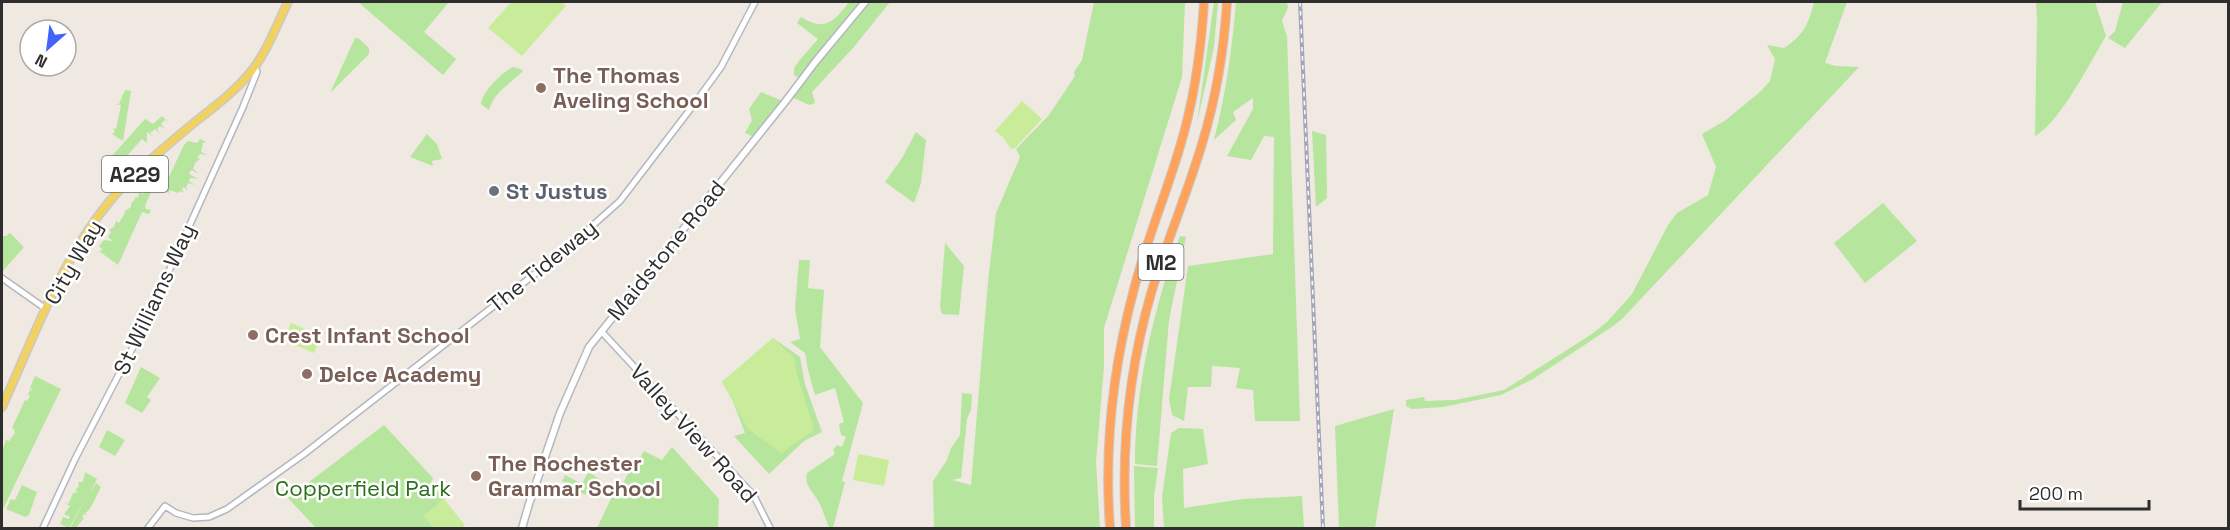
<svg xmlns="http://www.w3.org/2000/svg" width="2230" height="530" viewBox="0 0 2230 530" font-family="'Space Grotesk',sans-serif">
<rect width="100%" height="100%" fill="#efe9e1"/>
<!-- green -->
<path fill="#b6e59e" d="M358,2H449L424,32L456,59L443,75Z
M849,2H890L853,48L814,90L812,92L815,103L809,105L792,97L801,79L794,75V68L799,61L818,39L797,23L801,17C825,32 834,22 849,2Z
M1094,2H1185L1182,77L1104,328V366L1096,462L1100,528H934L933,481L947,460L951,448L960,435L962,393L972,394L971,410L967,419L961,478L952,480L971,485L988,282L996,213L1020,157L1016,149L1049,115L1075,76L1074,72L1082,60Z
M1214,2H1218L1214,47L1197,123Z
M1236,2H1287L1288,7L1282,21L1287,36L1300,421H1255L1253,390L1236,388L1240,368L1212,366L1211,387H1188L1184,421L1172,415L1169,399L1188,266L1273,254L1274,137L1264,136L1251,160L1227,156L1253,109V98L1233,112L1236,120L1214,140C1226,94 1232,49 1236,2Z
M1814,2H1847L1825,63L1836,66L1859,67L1622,319L1613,326L1533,379L1501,395L1443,407L1412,409L1406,406V400L1424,397L1425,401L1455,400L1504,390L1592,334L1607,322L1632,294L1668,225L1677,213L1708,195L1716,167L1702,134L1726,120L1761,91L1770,81L1775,59L1767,45L1784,48C1804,35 1809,23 1814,2Z
M2036,2H2095L2106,36C2091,61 2059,124 2035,136L2037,20Z
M2123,2H2162L2125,48L2108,38L2115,31Z
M355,38H358L369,48V54L330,93Z
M513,67L521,69L523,71C510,84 494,92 489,110L481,104C483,91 501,73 513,67Z
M125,90L131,91L123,141L112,134L115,132L113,128L116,129L121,105L114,104H119Z
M761,92L785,102L756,138L745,133L752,120L749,109Z
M162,116L169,123L165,120L161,124L165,129L160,126L157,129L160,134L155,129L150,133L155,138L147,132V143L142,139L125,158L123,157L117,162L111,157L145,119L153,124Z
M1312,131L1326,135L1327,198L1316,207Z
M916,132L926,140L921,183L914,203L885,182L902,158Z
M427,134L437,144L442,159L432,161L433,166L410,157Z
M200,139L206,142L203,143L201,152L208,155L201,154L197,157L200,159L195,163L193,169L200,174L191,170L189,174L198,179L190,178L189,181L195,185L188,183L186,187L188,190L183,187L182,190L185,193L180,191L178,193L170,190L168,194L165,188L162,187V192L156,188L154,192L157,194L151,192L145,206L146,209L151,210L149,214L142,212L118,265L99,251L103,250L99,246L104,240L113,241L108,237L111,232L109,230L114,227L116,221L119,223L125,213L124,212L131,207V204L136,197L138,198L139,192L143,194L148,187L146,184L149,185L153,181L156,183L158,179L166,183L184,145L188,141L197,143Z
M1883,203L1917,241L1865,283L1834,243Z
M10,233L24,247L2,272V236H6Z
M1180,236L1186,237L1169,320L1157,466L1135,464C1135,386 1154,308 1180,236Z
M945,243L964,266L959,315L942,314L940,307Z
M799,260H810L808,288L824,290L820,347L863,403L842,481L845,482L833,528L829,527C825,518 822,507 817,499C812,491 804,484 807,473L835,454L833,450L837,445L842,447L846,437L841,435L839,424L844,422L835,388L815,395L808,370L805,353L790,342L800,339L795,308Z
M773,338L800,357L805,384L822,432L804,441L769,474L734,436L745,433L732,399L722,382Z
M141,367L160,378L147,397L151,400L142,413L125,403Z
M35,376L61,389L2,511V451L6,441L2,439L9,441L15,433L14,429L12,428L25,400L27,401L30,396L28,394L30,390H33L30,388Z
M1394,409L1375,528H1339L1335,426Z
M384,425L433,478L431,484L437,492L441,491L445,495L444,499L424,516L434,528H316L288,498Z
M1179,428L1203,429L1208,464L1183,469L1184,508L1243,499L1302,496L1304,528H1164L1162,497L1171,433Z
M107,430L125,440L115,456L99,447Z
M672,447L719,499L718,528H597L619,482L623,483L636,459L639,460L644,451L662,460Z
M1134,466L1158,468L1154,496V528H1135Z
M85,472L97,479L88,497L96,483L101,487L90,509L85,513L87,516L84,514L82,516L84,518L76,528H70L87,497L69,528L60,524L63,517L69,519L70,517L64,514L70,506L63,502L68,504L71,498L73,499L71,497L73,493L78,492L75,490L79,486L78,482H83Z
M590,473L601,480L596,490L589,487L585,495L562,481L565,475L582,484L587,474Z
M22,485L37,492L29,515L25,517L6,509L11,499L15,500Z"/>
<!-- pitch -->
<path fill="#c9ec9a" d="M511,2H561L566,6L522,56L488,28Z
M1022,101L1042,119L1015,148L1011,149L1003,137L995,131Z
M291,323L321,336L314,353L284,340Z
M773,338L794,358L797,374L814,430L781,453L748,429L722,382Z
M858,454L889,460L884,486L853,480Z
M444,499L465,525L461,528H434L424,516Z"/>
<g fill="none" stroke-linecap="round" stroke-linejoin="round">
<!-- tertiary casing -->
<g stroke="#b4b7c1" stroke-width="8">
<path id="tertiary" d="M2,278L46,309
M601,331L754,496L770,528
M43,528L75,459L145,324L243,107L257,72L255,66
M148,528L165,506L176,513L193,518L209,517L227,509L304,454L563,252L620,201L698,99L721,67L755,2"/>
</g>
<!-- secondary casing -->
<g stroke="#b4b7c1" stroke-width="9">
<path id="secondary" d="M522,528L529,504L560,413L589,347L785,102L816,61L865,2"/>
</g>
<!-- primary casing -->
<g stroke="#c9c9c9" stroke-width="10">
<path id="primary" d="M2,407C34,337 60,262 109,202C134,172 165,147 195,122C214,107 234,92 249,74C267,53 276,26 288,2"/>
</g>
<!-- motorway casing -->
<g stroke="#c9c9c9" stroke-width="10">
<path id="motorway" d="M1110,528C1104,447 1113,367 1134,289C1146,242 1165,197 1179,150C1194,102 1201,52 1204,2
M1126,528C1121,448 1129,368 1152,290C1167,241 1187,194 1202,144C1216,98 1224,50 1227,2"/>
</g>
<!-- tertiary -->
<use href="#tertiary" stroke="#fff" stroke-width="5"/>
<!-- secondary -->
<use href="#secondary" stroke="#fff" stroke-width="6"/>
<!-- primary -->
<use href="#primary" stroke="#f2d163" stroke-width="7"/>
<!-- motorway -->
<use href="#motorway" stroke="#ffa35c" stroke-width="8"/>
<!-- rail casing -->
<g stroke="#a3a6b8" stroke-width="4">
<path id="rail" d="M1300,2L1323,528"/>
</g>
<!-- rail -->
<use href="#rail" stroke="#fff" stroke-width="1.5" stroke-dasharray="4.5" stroke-linecap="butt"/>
</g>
<!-- markers -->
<g fill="#8d6e63" stroke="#fff" stroke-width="2">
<circle cx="541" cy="88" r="6"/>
<circle cx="253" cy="335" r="6"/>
<circle cx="307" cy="374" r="6"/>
<circle cx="476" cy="476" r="6"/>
</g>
<circle fill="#6b7280" stroke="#fff" stroke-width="2" cx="494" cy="191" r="6"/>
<g text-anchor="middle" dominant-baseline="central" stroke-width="5" stroke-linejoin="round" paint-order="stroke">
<!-- shield labels -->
<g fill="#fff" stroke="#6d6d6d" stroke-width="1.5">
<rect x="102" y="156" width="66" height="36" rx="4.5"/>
<rect x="1138.5" y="244" width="45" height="36" rx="4.5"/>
</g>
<g font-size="21" font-weight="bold" fill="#2e2e2e">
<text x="135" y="174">A229</text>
<text x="1161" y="262">M2</text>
</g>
<!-- education labels -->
<g font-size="22" font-weight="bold" fill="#785e54" stroke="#fff" text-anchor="start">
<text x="553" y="75">The Thomas<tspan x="553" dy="25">Aveling School</tspan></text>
<text x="265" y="335">Crest Infant School</text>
<text x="319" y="374">Delce Academy</text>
<text x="488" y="463">The Rochester<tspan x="488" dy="25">Grammar School</tspan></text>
</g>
<!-- worship labels -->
<g font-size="22" font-weight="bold" fill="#5b616d" stroke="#fff" text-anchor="start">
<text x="506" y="191">St Justus</text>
</g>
<!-- street labels -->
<g font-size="22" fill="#2e2e2e" stroke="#fff">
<text transform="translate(666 250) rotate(-51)">Maidstone Road</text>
<text transform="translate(73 262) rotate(-60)">City Way</text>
<text transform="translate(542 266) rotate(-39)">The Tideway</text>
<text transform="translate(154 299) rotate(-65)">St Williams Way</text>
<text transform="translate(694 433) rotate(48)">Valley View Road</text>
</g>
<!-- park labels -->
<g font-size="22" fill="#2c6e1b" stroke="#fff">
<text x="363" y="488">Copperfield Park</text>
</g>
</g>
<!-- border -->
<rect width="2230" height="530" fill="none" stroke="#2e2e2e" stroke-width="6"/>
<!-- north arrow -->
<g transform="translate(48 48) rotate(208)"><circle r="28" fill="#ffffff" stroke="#ababab" stroke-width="1.5"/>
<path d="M0-4.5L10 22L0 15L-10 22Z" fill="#4264fb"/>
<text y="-9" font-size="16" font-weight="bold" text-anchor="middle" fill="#2e2e2e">N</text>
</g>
<!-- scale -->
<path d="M2020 500v9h129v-9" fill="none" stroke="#2e2e2e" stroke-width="3"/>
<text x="2029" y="500" font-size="18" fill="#2e2e2e" stroke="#ffffff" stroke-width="4.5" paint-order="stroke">200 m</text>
</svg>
